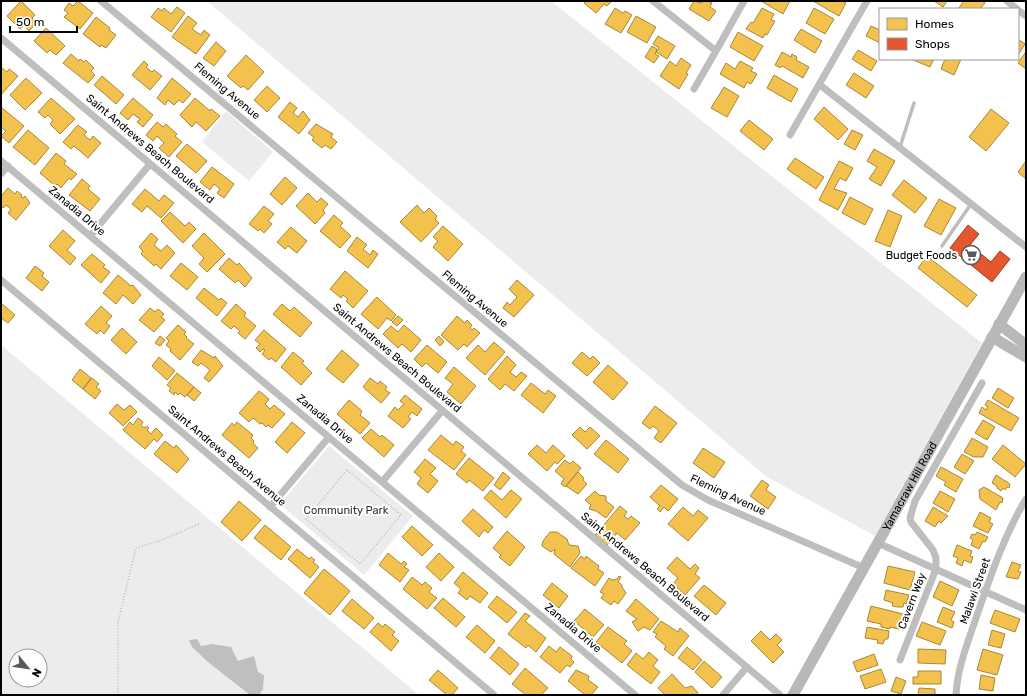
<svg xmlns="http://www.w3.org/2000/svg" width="1027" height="696" viewBox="0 0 1027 696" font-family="Rubik,sans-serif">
<rect width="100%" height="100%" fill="#fff"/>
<!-- green -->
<path fill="#ececec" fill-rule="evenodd" d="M207,1H551L982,343L875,536L767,477Z
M226,111L273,152L249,181L202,142Z
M1,345L419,695H1ZM16,656H40V680H16Z
M329,446L413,516L364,575L280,504Z"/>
<!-- water -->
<path fill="#bfbfbf" d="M197,639L201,646L212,644L231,647L238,661L254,656L258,672L264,675L263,689L259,695H250L208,662L192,647L189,640Z"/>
<!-- homes -->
<path fill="#f2c14e" stroke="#a98737" d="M21,1L35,15L32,18L37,23L29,31L24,25L20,29L7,16Z
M78,1L93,13L80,29L64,17L68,13L64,10L69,3L73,6Z
M586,1H612L607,6L604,4L596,13L584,3Z
M694,1L702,3L703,1H708L712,3L710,7L716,11L709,21L689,9Z
M761,1H790L783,14Z
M813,1H842L846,3L839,16Z
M934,1H947L943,7Z
M964,1H982L985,3L980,9H958Z
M177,7L185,13L171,32L151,17L158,8L162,11L164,8L171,14Z
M615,8L623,13L625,11L632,15L621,33L605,24Z
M762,8L774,14L771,20L775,21L767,35L765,34L763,38L746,29L751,22L753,23Z
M814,8L834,19L825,34L806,23Z
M188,16L197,23L192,29L201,35L204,30L210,35L196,54L172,37Z
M636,16L656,27L647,43L627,32Z
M96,17L110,28L109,30L116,35L106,48L101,45L100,47L83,34Z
M871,26L880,30V43L866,36Z
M46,28L65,46L56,55L50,50L47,53L34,41Z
M801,29L822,41L815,53L794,40Z
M738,32L763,46L754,61L730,47Z
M658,36L675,46L667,59L656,52L659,48L653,44Z
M1018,39L1025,44L1018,55Z
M216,42L226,51L214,66L203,58Z
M652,46L657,49L655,54L659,56L654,63L645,57Z
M858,50L877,61L871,71L852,59Z
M782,52L791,57L792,54L797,57L796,60L809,67L803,78L782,66L780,68L775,65Z
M1025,53H1026V69L1018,63Z
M71,54L79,61L80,59L84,62L86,60L94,68L91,71L95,75L88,83L63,63Z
M246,55L264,72L248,90L243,86L241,88L227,76Z
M681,58L691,65L686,73L688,74L679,89L660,76L670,61L676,66Z
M911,59H934L930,67Z
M945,59H961L954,75L941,69Z
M144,61L148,65L146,67L152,72L154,70L162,76L150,90L132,75Z
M740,61L753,68L751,71L757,74L751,84L747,82L744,88L720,74L726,63L735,69Z
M1,67L7,72L9,69L18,76L1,95Z
M854,73L874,86L866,98L846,85Z
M774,75L798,89L791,102L767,88Z
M102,76L124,95L116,104L94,85Z
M26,78L42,93L25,110L10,95Z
M172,78L191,94L183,103L179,100L174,105L168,100L165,105L157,98Z
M267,86L280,98L267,112L254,100Z
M724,87L739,96L727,117L711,108Z
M51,98L75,119L60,134L50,124L53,120L48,115L45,118L38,112Z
M133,98L153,115L143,127L137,122L140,119L133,114L128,120L120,113Z
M195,98L210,111L211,109L220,116L206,131L196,122L192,127L180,115Z
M290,102L297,108L293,113L298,117L303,111L310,120L299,134L278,117Z
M1,107L24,126L9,143L1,136L6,131L1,127Z
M824,107L848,129L838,140L814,119Z
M991,109L1009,123L986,151L969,137Z
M749,120L773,139L764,150L740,131Z
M157,122L163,127L166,124L177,134L175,136L182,142L169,157L159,148L164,143L157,136L153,141L146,135Z
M316,124L333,134L331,137L337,142L331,149L325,145L322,148L312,140L314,137L308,133Z
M78,125L87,132L84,135L90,140L93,136L101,143L88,158L74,146L71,149L63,142Z
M28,130L49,148L35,165L13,147Z
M852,130L863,135L855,150L844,144Z
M187,144L207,161L196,173L176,156Z
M874,149L895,161L881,186L869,179L877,167L867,161Z
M56,153L66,161L64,164L77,174L71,180L69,178L61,188L57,184L55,186L40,173Z
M795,158L824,177L816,189L787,169Z
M839,161L853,168L846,181L840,178L834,189L847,193L838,210L819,200Z
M1026,161V179L1018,172Z
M212,167L234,184L224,198L217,193L220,189L214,184L210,190L200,182Z
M285,177L297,188L282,205L270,194Z
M82,179L90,186L88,189L100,199L90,211L69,195Z
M904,180L927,198L915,213L892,195Z
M8,188L15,194L17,191L22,195L21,197L23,198L25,196L30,203L16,220L8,213L11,209L6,205L3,208L1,207V196Z
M145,189L159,201L164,195L174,203L161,218L147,206L142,212L132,204Z
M308,193L317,202L321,198L328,204L323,210L325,213L315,224L296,206Z
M850,197L873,209L865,225L842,213Z
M939,199L956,208L941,235L924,226Z
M417,205L424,213L429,208L437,216L435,219L439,223L421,242L400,222Z
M264,206L274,214L268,221L272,224L264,233L260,229L258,231L249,224Z
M888,210L902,216L890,247L875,241Z
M170,212L185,226L189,222L196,229L183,243L161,221Z
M334,215L343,223L340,226L351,236L340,248L320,231Z
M443,226L463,244L448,261L433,247L438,241L433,237Z
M291,227L307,241L297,253L288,246L285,249L277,242Z
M63,230L75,241L67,250L76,258L70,265L49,246Z
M151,233L158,239L154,245L161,251L167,245L175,253L161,269L156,264L154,266L141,254L143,251L139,247Z
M204,233L225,254L207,272L199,264L204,258L192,246Z
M357,237L367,245L363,249L370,255L373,250L378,254L368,268L347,251Z
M92,254L105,265L103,267L110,272L101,283L81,265Z
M927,256L977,295L967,307L918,268Z
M229,258L237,265L239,263L252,278L245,287L238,280L235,283L219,269Z
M181,263L198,277L187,290L170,276Z
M35,266L44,273L42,276L49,282L42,291L26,278Z
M345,271L368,291L353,308L346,301L348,299L343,295L341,298L330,289Z
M118,275L131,286L133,285L141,295L133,304L123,295L116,304L103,293Z
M517,280L534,295L514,317L503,308L507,302L510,305L517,297L509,289Z
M204,288L219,300L221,298L227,303L217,316L196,298Z
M377,297L396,315L391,321L387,318L378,329L361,314Z
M1,303L15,315L8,323L1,318Z
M236,304L246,313L244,316L256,326L245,339L238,333L240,331L234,326L231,329L221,321Z
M282,304L290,311L294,307L312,323L300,337L273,314Z
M101,306L112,316L106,323L110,326L104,334L100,330L97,334L85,324Z
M150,308L155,312L158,309L164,314L161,317L165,320L154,332L139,320Z
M398,316L403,320L397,326L392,322Z
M457,316L465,323L467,320L472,325L470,328L472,330L474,328L480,333L467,347L464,344L458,350L441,335Z
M178,325L186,332L184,334L187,337L186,338L194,344L180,360L170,351L171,349L166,345L169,341L166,338Z
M404,325L421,340L411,352L402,344L398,348L383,334L391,326L398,332Z
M122,328L137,342L126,354L111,340Z
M264,330L286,349L276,362L271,358L269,360L262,354L265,350L263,349L260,352L256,348L260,344L255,340Z
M160,336L165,340L160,346L155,343Z
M439,336L444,342L440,346L435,340Z
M494,342L505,352L485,375L466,358L478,345L485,352Z
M427,345L447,362L438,373L426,363L422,367L414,359Z
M201,350L214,358L215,356L223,366L209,382L204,378L210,370L201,363L198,366L192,362Z
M342,350L359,365L343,383L326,369Z
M293,352L304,361L302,363L312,373L301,385L281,367Z
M582,352L590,359L593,356L600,363L587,376L572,363Z
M507,356L516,365L510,372L516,377L521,372L527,376L514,391L505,384L500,390L488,379Z
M159,357L175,371L167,380L152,366Z
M608,365L628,383L613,400L593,382Z
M454,367L476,386L461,404L447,392L453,384L445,378Z
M80,369L91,378L83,389L72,380Z
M177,373L194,387L185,397L180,393L178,395L175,392L174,395L169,391L171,388L167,385Z
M92,378L99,384L96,387L101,391L95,399L83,389Z
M370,378L378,384L380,381L387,387L385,390L390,393L381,403L363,387Z
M531,383L545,394L548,390L556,396L543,413L521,395Z
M194,387L201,393L194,401L187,395Z
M998,388L1014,398L1008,408L992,398Z
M259,391L269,399L265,404L270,409L274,405L285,414L272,428L268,425L266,427L262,423L260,424L253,418L249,422L239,413Z
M405,395L422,409L417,416L412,412L408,417L411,419L403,428L388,416L395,407L398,410L404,404L400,401Z
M349,400L362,411L360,415L370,423L360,434L337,414Z
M988,400L1019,418L1011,431L979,413L982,407L986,410L988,407L985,405Z
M117,404L124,410L130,405L137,412L123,426L109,413Z
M655,406L677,423L661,443L654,438L659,431L653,426L650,429L642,423Z
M138,418L143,422L141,425L144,428L147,426L149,428L147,430L151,434L156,428L163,435L157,442L154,439L145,449L123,430L130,422L133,425Z
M983,420L995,427L987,440L975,433Z
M237,422L253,435L251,438L254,441L253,443L258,448L249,458L222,435L232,423L234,426Z
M292,422L305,433L287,453L275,442Z
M580,427L585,432L590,427L600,436L587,449L572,435Z
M371,429L380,437L382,435L394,445L384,457L362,438Z
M441,435L453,445L456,441L464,447L461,451L466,455L454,470L428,450Z
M972,438L988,447L983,457H974L964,452Z
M606,440L629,459L618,473L594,454Z
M165,441L174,448L176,445L189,459L177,473L154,454Z
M537,445L546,453L553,445L565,456L557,464L555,462L547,471L528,454Z
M1003,445L1026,464L1015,477L992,459Z
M703,448L725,462L714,478L693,463Z
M962,454L974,461L965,474L954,467Z
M469,458L494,478L483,491L469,480L467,483L456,474Z
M425,459L436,468L430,474L438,481L428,493L417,484L421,478L414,472Z
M565,460L570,464L573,461L581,468L565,487L561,484L564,479L555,471Z
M941,467L963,479L956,492L944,485L946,482L936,476Z
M503,472L510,478L500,490L494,485Z
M578,472L584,478L583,480L587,484L578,494L566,486Z
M996,475L1010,484L1009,488L1007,487L1005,490L1003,488L1001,491L997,488V486L992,483Z
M762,480L769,485L766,490L776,497L768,509L750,496Z
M661,485L678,499L668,511L664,507L660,512L657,509L660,506L650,497Z
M984,487L1003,498L1002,503L1000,502L996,510L980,499L979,490Z
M491,490L502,500L511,490L522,499L506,518L484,498Z
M595,491L599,495L606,496V501L614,507L606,518L596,511L589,509L591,505L585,500Z
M940,491L955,499L948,512L933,503Z
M239,501L261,520L242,541L221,522Z
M620,506L627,512L624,516L628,519L631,516L640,523L625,540L617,533L607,545L595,535Z
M683,507L693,516L698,510L708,518L688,541L668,524Z
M933,507L948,516L941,523L939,521L935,527L925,521Z
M473,509L493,527L488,533L484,530L479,537L462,521Z
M980,512L991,518L989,522L993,524L988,533L973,526Z
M265,525L291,547L281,560L254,538Z
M412,526L433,545L422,556L402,537Z
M507,531L525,547L510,566L499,557L501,555L493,548Z
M550,532H557L567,539L569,545L578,546L580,553L570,567L554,554L555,549L551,552L542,546L543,541Z
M977,532L988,537L985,542L983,541L979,549L971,545L973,540L970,538L972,534L975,535Z
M957,545L972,551L970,556L973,557L971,563L964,560L962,566L956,563L958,558L953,556Z
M297,549L309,559L311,557L315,560L313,562L319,567L310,578L288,559Z
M388,553L401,564L404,561L407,564L404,567L409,570L400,582L379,565Z
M439,553L454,567L441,581L426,567Z
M581,556L585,559L586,556L599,566L598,569L604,573L595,586L571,568Z
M677,557L690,569L695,564L699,568L695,574L700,578L685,595L673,584L678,578L667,568Z
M1012,562L1021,565L1018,571L1021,572L1018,579L1006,577Z
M888,566L915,572L910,590L884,583Z
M324,569L350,591L330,615L304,593Z
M463,572L488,593L480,603L470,596L467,600L458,593L461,589L454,583Z
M619,576L621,577L618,582L622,585V587L626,593L618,604L614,601L611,605L601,598L604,594L600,592L609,578L612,580L617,579Z
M412,577L422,585L425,582L432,588L429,592L437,598L427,609L403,589Z
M940,581L959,590L952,606L933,597Z
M552,583L568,596L559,608L543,595Z
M704,585L726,603L716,615L694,596Z
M886,590L909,595L906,604L904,603L903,607H898L892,606L893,603L884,600Z
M497,596L517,612L507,623L488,607Z
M443,598L465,617L456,627L434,608Z
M352,599L374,618L364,629L342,611Z
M636,599L659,619L650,630L644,627L638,631L632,622L637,619L626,611Z
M871,606L903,614L899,629L890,627V629L881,627V624L867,621Z
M943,607L955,612L951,620L954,622L952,628L937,622Z
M585,609L604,625L593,637L574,621Z
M995,610L1020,619L1015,632L990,623Z
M525,613L530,616L525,621L546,638L536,652L528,645L526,648L508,634Z
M661,621L678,632L680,628L689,636L673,656L664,649L666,646L655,637L657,634L653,632Z
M922,622L946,631L940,645L916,636Z
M378,623L383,627L385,624L395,632L392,635L399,641L391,651L370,632Z
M477,625L495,641L485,653L466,637Z
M608,627L627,641L624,644L632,651L622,663L596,642Z
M867,627L889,631L888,639H885L883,644L877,643L878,640L865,638Z
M992,630L1005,634L1001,648L988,645Z
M761,631L770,640L776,634L782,640L777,645L784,652L773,663L751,641Z
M549,646L556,652L560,647L572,656L571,659L574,662L570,667L567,665L560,673L540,657Z
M499,647L519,664L510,675L490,658Z
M687,647L702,660L693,670L678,658Z
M918,649L946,650L945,664L918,663Z
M983,649L1003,655L997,675L977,670Z
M649,652L658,660L653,666L660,672L651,684L627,665L636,653L643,659Z
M874,654L878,665L857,672L853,662Z
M704,661L722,677L712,688L695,672Z
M525,668L548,688L541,695H526L512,684Z
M881,669L886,682L865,689L860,676Z
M438,670L458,688L452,695H447L429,680Z
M576,670L589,676L588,680L598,687L591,695H585L568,681Z
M918,671H941V684H913V677H918Z
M672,674L685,688L692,686L698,693L697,695H665L658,688Z
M981,675L995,678L993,691L979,689Z
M896,677L906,681L901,694L891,691Z
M919,688L935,689V695H918Z"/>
<!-- shops -->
<path fill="#e4572e" stroke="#a03d20" d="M968,225L979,234L970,245L991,262L1000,251L1010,259L992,282L950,248Z"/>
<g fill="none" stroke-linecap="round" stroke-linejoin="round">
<!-- path -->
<path stroke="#b9b9b9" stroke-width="1.5" stroke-dasharray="1 2" stroke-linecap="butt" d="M347,470L401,515L360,564L306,519Z
M116,695L118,691V622L136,548L162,540L201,523"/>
<!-- lane -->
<path stroke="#bebebe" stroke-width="3.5" d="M900,147L914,103
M942,246L971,204"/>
<!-- street -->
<path stroke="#bebebe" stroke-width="7" d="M101,1L682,485L708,500L864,568
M653,1L716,51L744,1
M1007,1L1017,9
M1018,10L1026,16
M1,38L780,695
M820,85L1026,247
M694,89L716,51
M790,135L867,1
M1,161L635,695
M1,174L8,166
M90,236L150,164
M1,280L494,695
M382,482L442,411
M270,507L329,437
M878,543L1026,610
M900,660L936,569V558L933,550L911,522L910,518L915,501L982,383
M723,695L747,667
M956,695C957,669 968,642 976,618C990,578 1004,535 1026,499"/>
<!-- secondary -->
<g stroke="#b8b8b8" stroke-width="11">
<path d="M999,324L1026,345"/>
<path d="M992,337L1026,357"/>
<path id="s1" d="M793,695L1026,277"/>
</g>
</g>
<!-- icons -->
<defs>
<g id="supermarket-ring" transform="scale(1)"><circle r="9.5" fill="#fff" stroke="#595959" stroke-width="1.5"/><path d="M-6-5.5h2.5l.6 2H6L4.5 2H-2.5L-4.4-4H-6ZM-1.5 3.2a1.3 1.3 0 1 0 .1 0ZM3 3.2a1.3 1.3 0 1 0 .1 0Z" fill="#595959"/></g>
</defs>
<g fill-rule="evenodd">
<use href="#supermarket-ring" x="971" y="255"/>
</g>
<g text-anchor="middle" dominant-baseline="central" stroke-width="4" stroke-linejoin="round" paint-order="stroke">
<!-- street labels -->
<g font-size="11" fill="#000" stroke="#fff">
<text transform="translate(227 91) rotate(40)">Fleming Avenue</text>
<text transform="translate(150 149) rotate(40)">Saint Andrews Beach Boulevard</text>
<text transform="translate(77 211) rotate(40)">Zanadia Drive</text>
<text transform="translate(475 299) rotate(40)">Fleming Avenue</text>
<text transform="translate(397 358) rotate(40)">Saint Andrews Beach Boulevard</text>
<text transform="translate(325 419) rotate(40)">Zanadia Drive</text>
<text transform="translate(227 456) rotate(40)">Saint Andrews Beach Avenue</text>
<text stroke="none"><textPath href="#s1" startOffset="239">Yamacraw Hill Road</textPath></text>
<text transform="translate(728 495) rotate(25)">Fleming Avenue</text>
<text transform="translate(645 567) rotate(40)">Saint Andrews Beach Boulevard</text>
<text transform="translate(975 591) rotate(-70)">Malawi Street</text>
<text transform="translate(912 601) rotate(-69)">Cavern Way</text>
<text transform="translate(573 628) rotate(40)">Zanadia Drive</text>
</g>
<!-- poi labels -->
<g font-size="11" fill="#000" stroke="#fff" text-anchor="end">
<text x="957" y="255">Budget Foods</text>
</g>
<!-- park labels -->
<g font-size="11" fill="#333" stroke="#fff">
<text x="346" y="510">Community Park</text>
</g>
</g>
<!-- border -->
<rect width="1027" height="696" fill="none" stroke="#000000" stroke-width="4"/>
<!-- legend -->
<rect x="879" y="8" width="140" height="52" fill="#ffffff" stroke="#999999"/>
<rect x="887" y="18" width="20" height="12" fill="#f2c14e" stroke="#999999"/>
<text x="915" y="28" font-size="12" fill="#000000">Homes</text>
<rect x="887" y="38" width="20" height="12" fill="#e4572e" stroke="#999999"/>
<text x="915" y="48" font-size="12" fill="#000000">Shops</text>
<!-- north arrow -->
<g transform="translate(28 668) rotate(119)"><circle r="19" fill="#ffffff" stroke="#999999"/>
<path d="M0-3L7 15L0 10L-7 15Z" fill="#595959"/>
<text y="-6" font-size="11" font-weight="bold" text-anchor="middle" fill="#000000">N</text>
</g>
<!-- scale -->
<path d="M10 26v6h67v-6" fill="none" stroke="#000000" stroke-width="2"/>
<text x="16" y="26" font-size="12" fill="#000000" stroke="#ffffff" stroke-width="3" paint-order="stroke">50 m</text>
</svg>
